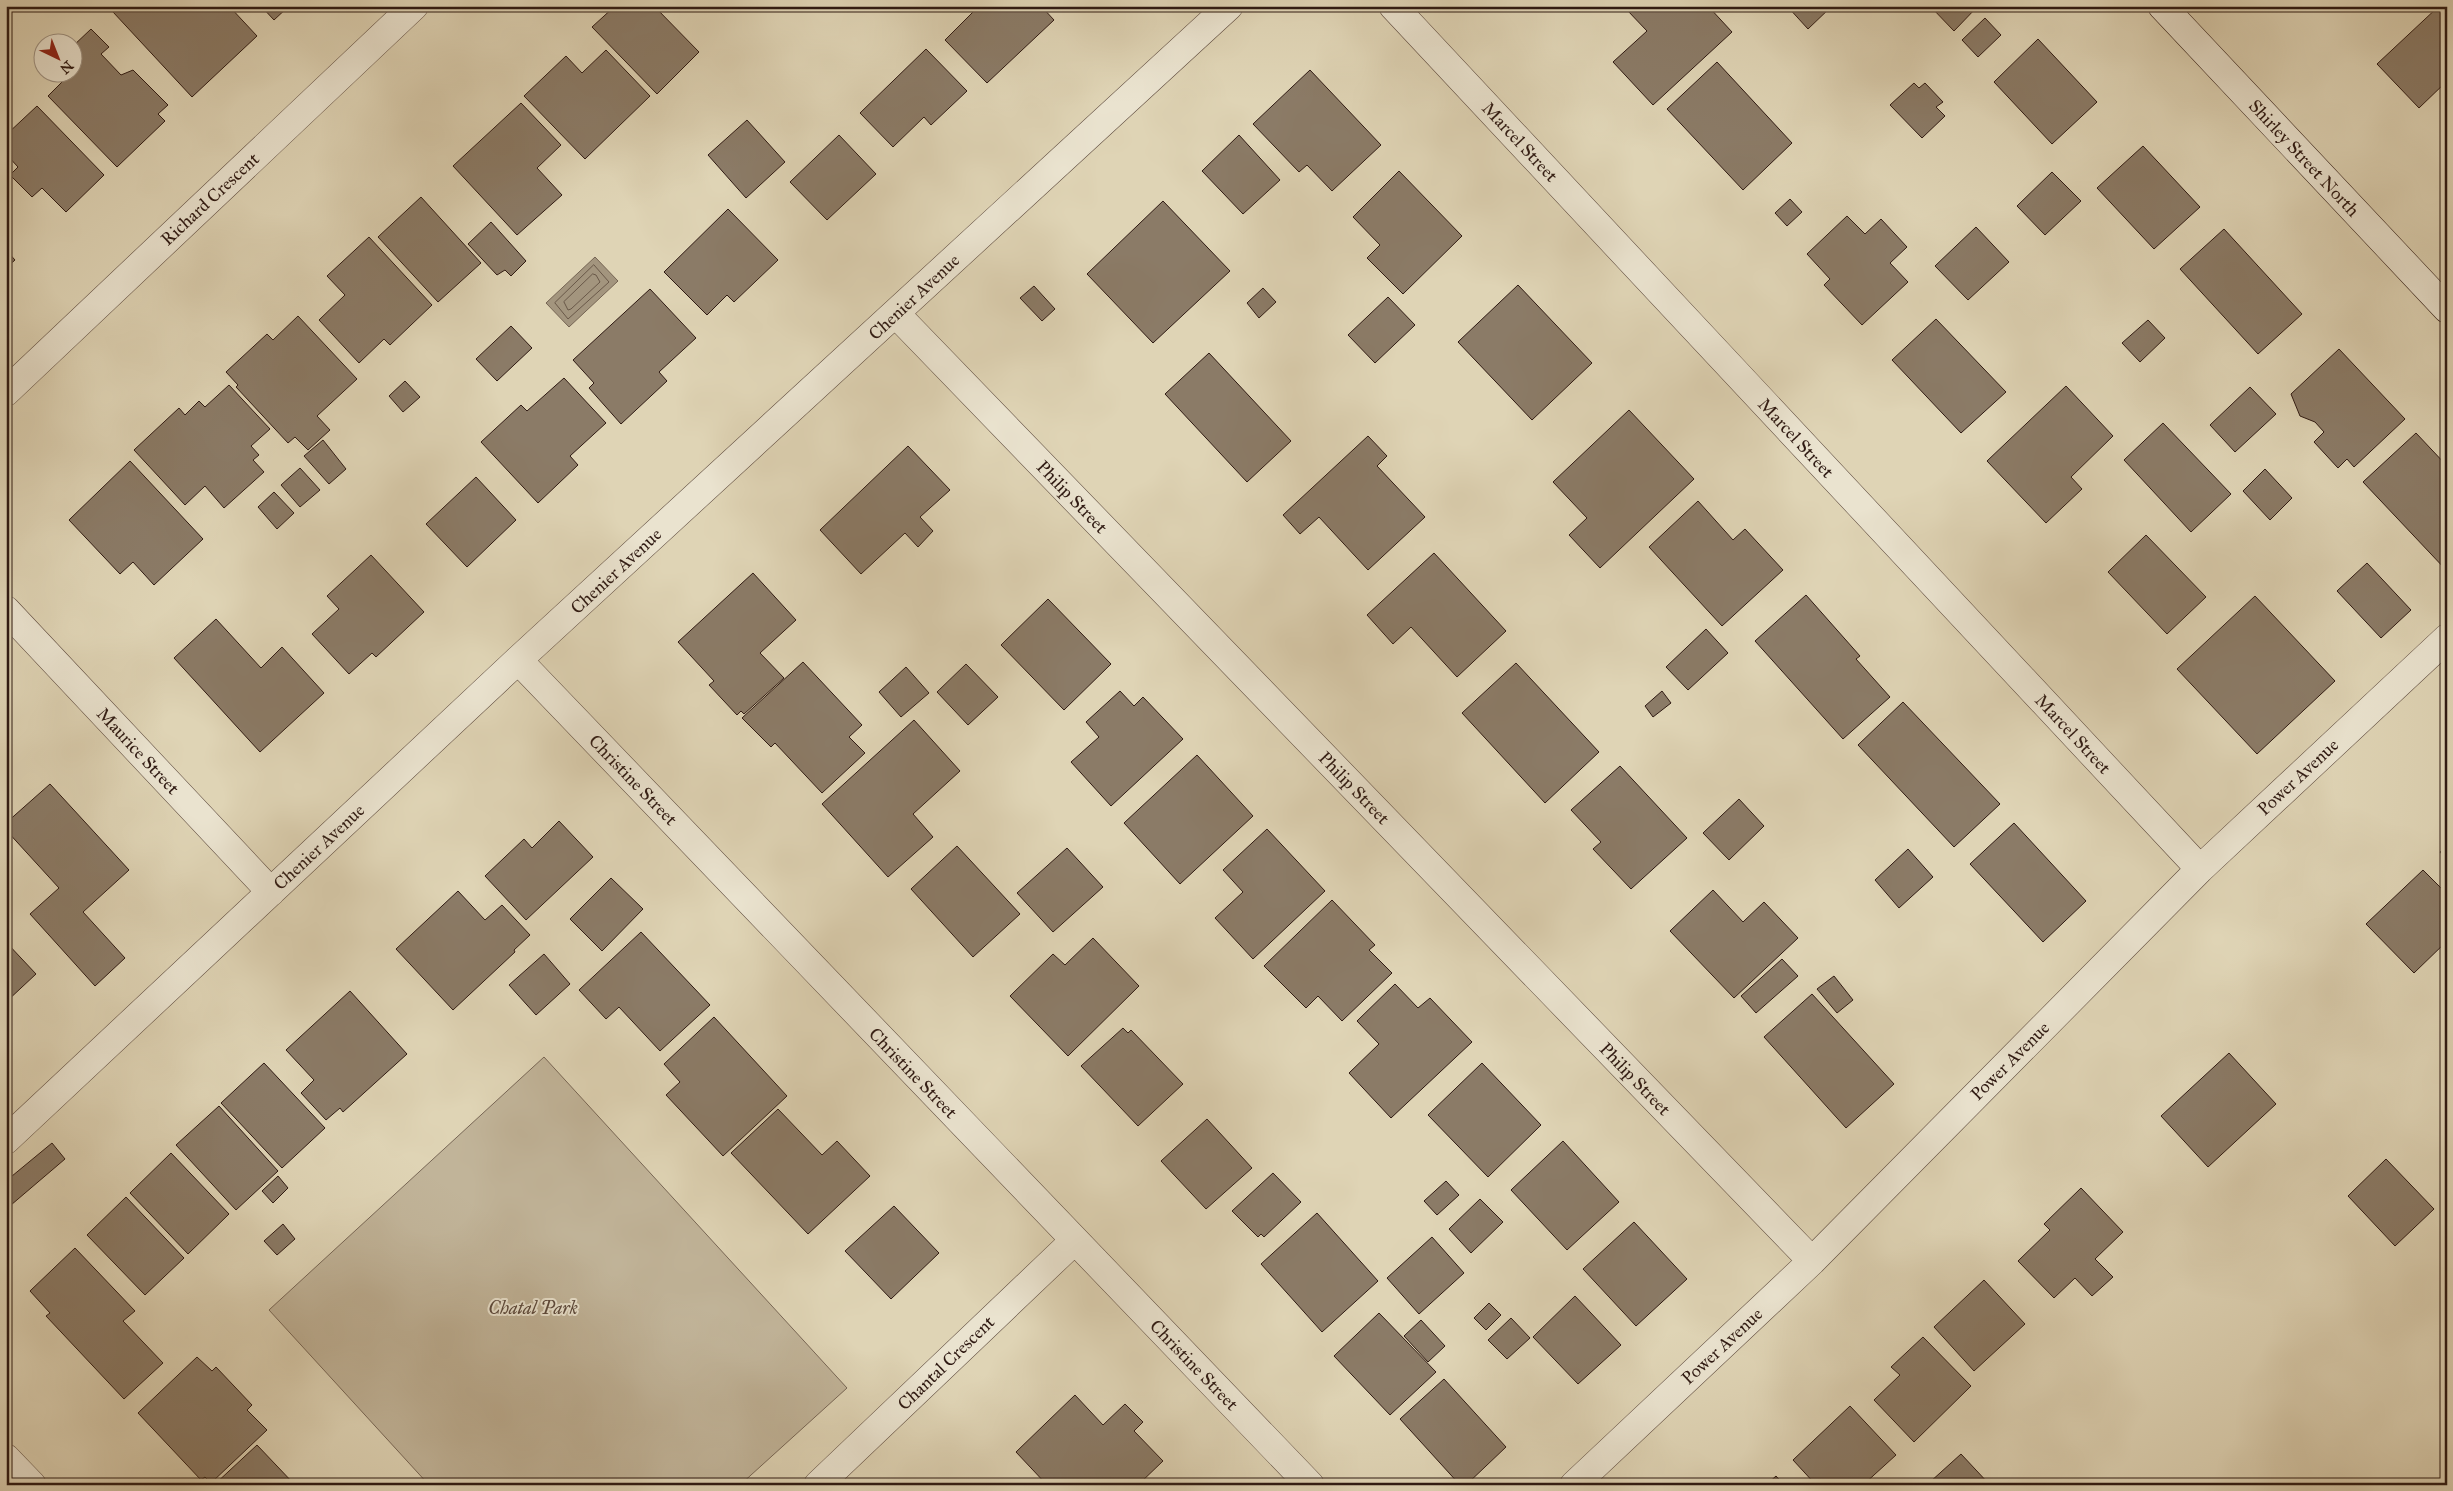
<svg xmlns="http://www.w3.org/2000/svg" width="2453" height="1491" viewBox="0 0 2453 1491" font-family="'IM FELL Great Primer',serif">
<rect width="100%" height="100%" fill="#dfd4b5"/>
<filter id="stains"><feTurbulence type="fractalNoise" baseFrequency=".004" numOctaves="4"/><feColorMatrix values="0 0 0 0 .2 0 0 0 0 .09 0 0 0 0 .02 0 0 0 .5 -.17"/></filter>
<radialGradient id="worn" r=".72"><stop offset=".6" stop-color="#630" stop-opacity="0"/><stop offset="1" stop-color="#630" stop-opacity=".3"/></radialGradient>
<!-- green -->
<path fill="#c1b499" stroke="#786756" d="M544,1057L847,1388L740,1485H429L269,1310Z"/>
<!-- water -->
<path fill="#a3957e" stroke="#756453" d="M595,257L618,281L569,327L546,303Z"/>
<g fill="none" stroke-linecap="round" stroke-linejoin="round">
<!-- shore -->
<path stroke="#695848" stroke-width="1" d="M594,265L609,282L568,319L555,303Z
M593,274L596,275L600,282L571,309L568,310L564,302Z"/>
</g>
<!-- building -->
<path fill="#8b7b67" stroke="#2f1a13" d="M120,6H229L257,36L192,97L113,12Z
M261,6H289L274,20Z
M615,6H654L699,52L657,94L592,27Z
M979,6H1041L1054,20L987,83L945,40Z
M1631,6H1708L1732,32L1653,105L1613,62L1647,31L1627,10Z
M1787,6H1832L1808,29Z
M1930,6H1978L1954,31Z
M2439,6H2447V81L2419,108L2377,64Z
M1985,18L2001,35L1978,57L1962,40Z
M91,29L109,47L101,54L121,75L133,70L168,105L158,114L165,121L117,167L48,96L66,78L60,72H72V47Z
M2038,39L2097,102L2052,144L1994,82Z
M926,49L967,91L931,125L924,117L893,147L860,113Z
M606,50L650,96L585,159L524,96L566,56L582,73Z
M1717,62L1792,143L1743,190L1667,109Z
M1310,70L1381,145L1332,191L1307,165L1299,172L1253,124Z
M1914,83L1919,88L1925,83L1943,102L1936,107L1945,116L1922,138L1890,105Z
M521,103L561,145L537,168L562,195L517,235L453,166Z
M37,106L104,175L66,212L42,188L32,197L10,175L18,167L6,154V135Z
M747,120L785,162L746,198L708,155Z
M839,135L876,174L827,220L790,182Z
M1239,135L1280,180L1243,214L1202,171Z
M2143,146L2200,207L2154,249L2097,188Z
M1399,171L1462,236L1403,294L1367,258L1380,245L1353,217Z
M2052,172L2081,201L2045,235L2017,206Z
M421,197L481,263L438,302L378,237Z
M1790,199L1802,212L1787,226L1775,213Z
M1163,201L1230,271L1153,343L1087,274Z
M728,209L778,260L734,302L727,295L707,315L664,272Z
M1847,216L1865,234L1881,219L1907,247L1890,263L1908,282L1862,325L1824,285L1830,279L1807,254Z
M491,222L526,261L511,276L505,270L497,275L468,244Z
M1976,227L2009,262L1968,300L1935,266Z
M2224,229L2302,314L2258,354L2180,269Z
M369,237L432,305L390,345L384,339L359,363L319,320L345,295L327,276Z
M6,250L15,260L6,268Z
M1518,285L1592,363L1532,420L1458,342Z
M1034,286L1055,309L1042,321L1020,298Z
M1263,288L1276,302L1259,318L1247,303Z
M650,289L696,338L659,372L667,381L621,424L589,388L594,383L573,360Z
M1388,297L1415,325L1375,363L1348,335Z
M298,316L357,379L317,416L330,430L308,450L295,437L288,443L236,387L238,385L226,372L267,334L273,340Z
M1936,319L2006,392L1961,433L1892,360Z
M2148,320L2165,338L2140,362L2122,343Z
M511,326L532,348L497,381L476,359Z
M2339,349L2405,419L2354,467L2347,459L2338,468L2314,442L2324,432L2315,422L2300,416L2291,394Z
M1209,353L1291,441L1247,482L1165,394Z
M564,378L606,423L570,456L578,465L538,503L481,442L521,405L527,411Z
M405,381L420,397L403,412L389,396Z
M229,385L270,429L251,446L259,455L253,460L264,472L224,508L205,486L185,505L134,450L179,408L185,415L199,401L205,407Z
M2066,386L2113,436L2071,477L2082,489L2046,523L1987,461Z
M2250,387L2276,414L2235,452L2210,425Z
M1629,410L1694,479L1600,568L1569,535L1587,518L1553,482Z
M2163,423L2231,494L2191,532L2124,460Z
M2416,433L2447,466V571L2363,482Z
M1368,436L1387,456L1377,466L1425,517L1368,570L1319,517L1300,534L1283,515Z
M323,440L346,469L329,484L304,456Z
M908,446L950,490L920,517L933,531L918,547L905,533L861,574L820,530Z
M130,461L203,539L154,585L133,562L120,574L69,520Z
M300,468L320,490L300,507L281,485Z
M2265,469L2292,498L2270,520L2243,491Z
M476,477L516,520L467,567L426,524Z
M274,492L294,513L277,529L258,507Z
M1698,501L1733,540L1745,529L1783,570L1722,626L1649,547Z
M2146,535L2206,597L2167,634L2108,572Z
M1434,553L1506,631L1457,677L1411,627L1393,644L1367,615Z
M371,555L424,612L376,657L372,653L349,674L312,634L339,609L327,596Z
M2367,563L2411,610L2381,638L2337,591Z
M753,573L796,620L760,653L784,678L744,714L741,711L737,715L709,685L714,681L678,642Z
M1806,595L1860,656L1856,659L1890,697L1843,739L1755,641Z
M2255,596L2335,681L2257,754L2177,669Z
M1048,599L1111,664L1064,710L1001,645Z
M216,619L261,668L282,647L324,693L260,752L174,658Z
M1706,629L1728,653L1688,690L1666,667Z
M803,662L862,725L849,737L865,753L822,793L775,743L771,747L742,718Z
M1516,663L1599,752L1545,803L1462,713Z
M966,664L998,697L968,725L937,692Z
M906,667L929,693L901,717L879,692Z
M1120,691L1134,706L1143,697L1183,739L1111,806L1071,762L1099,737L1086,722Z
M1662,691L1671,703L1653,717L1645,706Z
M1903,702L2000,804L1954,847L1858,745Z
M914,720L960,771L913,814L933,837L888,877L822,804Z
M1197,755L1253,816L1180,884L1124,823Z
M1620,766L1687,838L1631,889L1593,849L1601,842L1571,810Z
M50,784L129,870L83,912L125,958L95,986L30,914L59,888L6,830V823Z
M1739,799L1764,826L1729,860L1703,833Z
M559,821L593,857L526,920L485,876L524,839L532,848Z
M2014,823L2086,901L2043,942L1970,864Z
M1267,829L1325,891L1253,959L1215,918L1243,892L1223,870Z
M957,846L1020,914L973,957L911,889Z
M2447,846V860L2440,852Z
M1067,848L1103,887L1053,932L1017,893Z
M1908,849L1933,877L1899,908L1875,880Z
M2423,870L2447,894V941L2414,973L2366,924Z
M611,878L643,909L602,951L570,919Z
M1713,890L1743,922L1764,902L1798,938L1734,998L1670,931Z
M458,891L485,920L502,905L530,935L514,950L515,952L453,1010L396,949Z
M1332,900L1375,945L1369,950L1392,973L1342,1021L1318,996L1306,1008L1264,966Z
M641,932L710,1005L660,1051L619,1007L606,1019L579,990Z
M1093,938L1139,986L1068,1056L1010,996L1053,954L1065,965Z
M6,942L36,974L6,1002Z
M544,954L570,984L536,1015L509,985Z
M1782,959L1798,976L1756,1013L1741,996Z
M1834,976L1853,1000L1837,1013L1817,989Z
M1395,984L1418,1008L1430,998L1472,1042L1391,1118L1349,1073L1379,1044L1357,1021Z
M350,991L407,1054L343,1112L340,1108L326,1120L301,1093L314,1080L286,1050Z
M1812,994L1894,1084L1846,1128L1764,1037Z
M714,1017L787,1096L723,1156L666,1095L680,1082L664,1064Z
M1123,1028L1128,1033L1131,1030L1183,1084L1138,1126L1081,1066Z
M2229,1053L2276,1104L2208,1167L2161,1116Z
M264,1063L325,1128L282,1168L221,1103Z
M1482,1063L1541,1125L1488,1177L1428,1115Z
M219,1106L278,1171L236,1210L176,1145Z
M778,1109L822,1155L837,1141L870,1176L808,1234L731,1153Z
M1207,1119L1252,1168L1206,1209L1161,1161Z
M1563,1141L1619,1202L1567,1250L1511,1190Z
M52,1143L65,1159L11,1205L6,1199V1181Z
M171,1153L229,1214L188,1254L130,1193Z
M2386,1159L2434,1209L2395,1246L2348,1196Z
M1273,1173L1301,1202L1264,1237L1261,1234L1258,1237L1232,1211Z
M278,1176L288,1188L273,1203L262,1191Z
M1446,1181L1459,1195L1437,1215L1424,1201Z
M2081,1188L2123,1232L2095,1259L2113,1277L2092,1296L2075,1278L2054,1298L2018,1261L2050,1230L2044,1224Z
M126,1197L184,1258L145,1295L87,1235Z
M1480,1199L1503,1222L1471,1253L1449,1229Z
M894,1206L939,1253L891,1299L845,1251Z
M1317,1213L1378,1281L1322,1332L1261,1264Z
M1634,1222L1687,1279L1636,1326L1583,1269Z
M283,1224L295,1239L277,1255L264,1241Z
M1432,1237L1464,1273L1419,1314L1387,1278Z
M75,1248L135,1311L123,1321L163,1363L124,1399L46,1316L50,1313L30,1291Z
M1984,1280L2025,1324L1974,1371L1934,1327Z
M1575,1296L1621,1345L1578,1384L1533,1337Z
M1489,1303L1501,1315L1486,1330L1474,1318Z
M1379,1313L1436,1372L1390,1415L1334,1356Z
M1511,1318L1530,1338L1507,1359L1488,1340Z
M1421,1320L1445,1346L1428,1362L1404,1336Z
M1923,1337L1971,1386L1914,1442L1874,1400L1900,1375L1891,1367Z
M197,1357L212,1371L216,1367L252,1405L247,1410L267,1430L211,1483L205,1477L201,1480L138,1413Z
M1444,1379L1506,1447L1466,1485H1460L1400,1419Z
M1075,1395L1103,1425L1125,1404L1143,1422L1134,1431L1163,1461L1138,1485H1047L1016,1452Z
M1850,1406L1896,1455L1863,1485H1816L1793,1460Z
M257,1445L295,1485H214Z
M1961,1454L1990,1485H1933L1930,1482Z
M1776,1476L1784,1485H1766Z"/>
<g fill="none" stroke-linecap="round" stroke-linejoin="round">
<!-- street casing -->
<g stroke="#5b483c" stroke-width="29">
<path id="street" d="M1393,6L2200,869
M896,314L1812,1261
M6,392L414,6
M6,610L271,892
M518,660L1310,1485
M6,1140L518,660L1229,6
M6,1458L32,1485
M818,1485L1074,1241
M1574,1485L1812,1261L2200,869L2447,638"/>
</g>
<!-- secondary casing -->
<g stroke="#2f1a13" stroke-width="29">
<path id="secondary" d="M2162,6L2447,309"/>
</g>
<!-- street -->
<use href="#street" stroke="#eae3cf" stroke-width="28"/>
<!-- secondary -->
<use href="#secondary" stroke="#eae3cf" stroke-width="28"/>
</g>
<g text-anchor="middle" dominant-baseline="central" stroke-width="4" stroke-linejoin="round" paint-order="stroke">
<!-- street labels -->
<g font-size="18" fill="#2f1a13" stroke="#eae3cf">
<text transform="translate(1520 142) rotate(47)">Marcel Street</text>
<text transform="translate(2304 158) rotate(47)">Shirley Street North</text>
<text transform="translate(210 199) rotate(-43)">Richard Crescent</text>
<text transform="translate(914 297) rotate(-43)">Chenier Avenue</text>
<text transform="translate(1796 438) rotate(47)">Marcel Street</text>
<text transform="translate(1072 497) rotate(46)">Philip Street</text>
<text transform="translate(616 571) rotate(-43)">Chenier Avenue</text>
<text transform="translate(2073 734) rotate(47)">Marcel Street</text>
<text transform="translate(138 751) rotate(47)">Maurice Street</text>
<text transform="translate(2298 777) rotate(-43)">Power Avenue</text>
<text transform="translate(633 780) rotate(46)">Christine Street</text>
<text transform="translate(1354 788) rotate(46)">Philip Street</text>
<text transform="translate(319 847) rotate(-43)">Chenier Avenue</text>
<text transform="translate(2010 1061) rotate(-45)">Power Avenue</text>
<text transform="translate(913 1073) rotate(46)">Christine Street</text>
<text transform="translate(1635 1079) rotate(46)">Philip Street</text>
<text transform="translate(1722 1346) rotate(-43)">Power Avenue</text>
<text transform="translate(946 1363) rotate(-44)">Chantal Crescent</text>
<text transform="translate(1194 1365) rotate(46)">Christine Street</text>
</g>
<!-- park labels -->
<g font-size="18" font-style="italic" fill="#5b483b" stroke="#eae3cf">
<text x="533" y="1308">Chatal Park</text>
</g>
</g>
<!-- margin -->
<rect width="2453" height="1491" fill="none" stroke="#dfd4b5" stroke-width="25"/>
<rect x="8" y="8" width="2438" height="1476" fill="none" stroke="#2f1a13" stroke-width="2.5"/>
<rect x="12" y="12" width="2428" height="1466" fill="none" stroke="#2f1a13"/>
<!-- north arrow -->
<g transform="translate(58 58) rotate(137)"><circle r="24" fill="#eae3cf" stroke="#9f9384"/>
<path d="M0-4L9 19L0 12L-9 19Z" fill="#8f2418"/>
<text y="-8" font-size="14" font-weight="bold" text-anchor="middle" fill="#2f1a13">N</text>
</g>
<rect width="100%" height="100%" filter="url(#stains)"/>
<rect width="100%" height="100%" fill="url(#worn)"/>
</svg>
